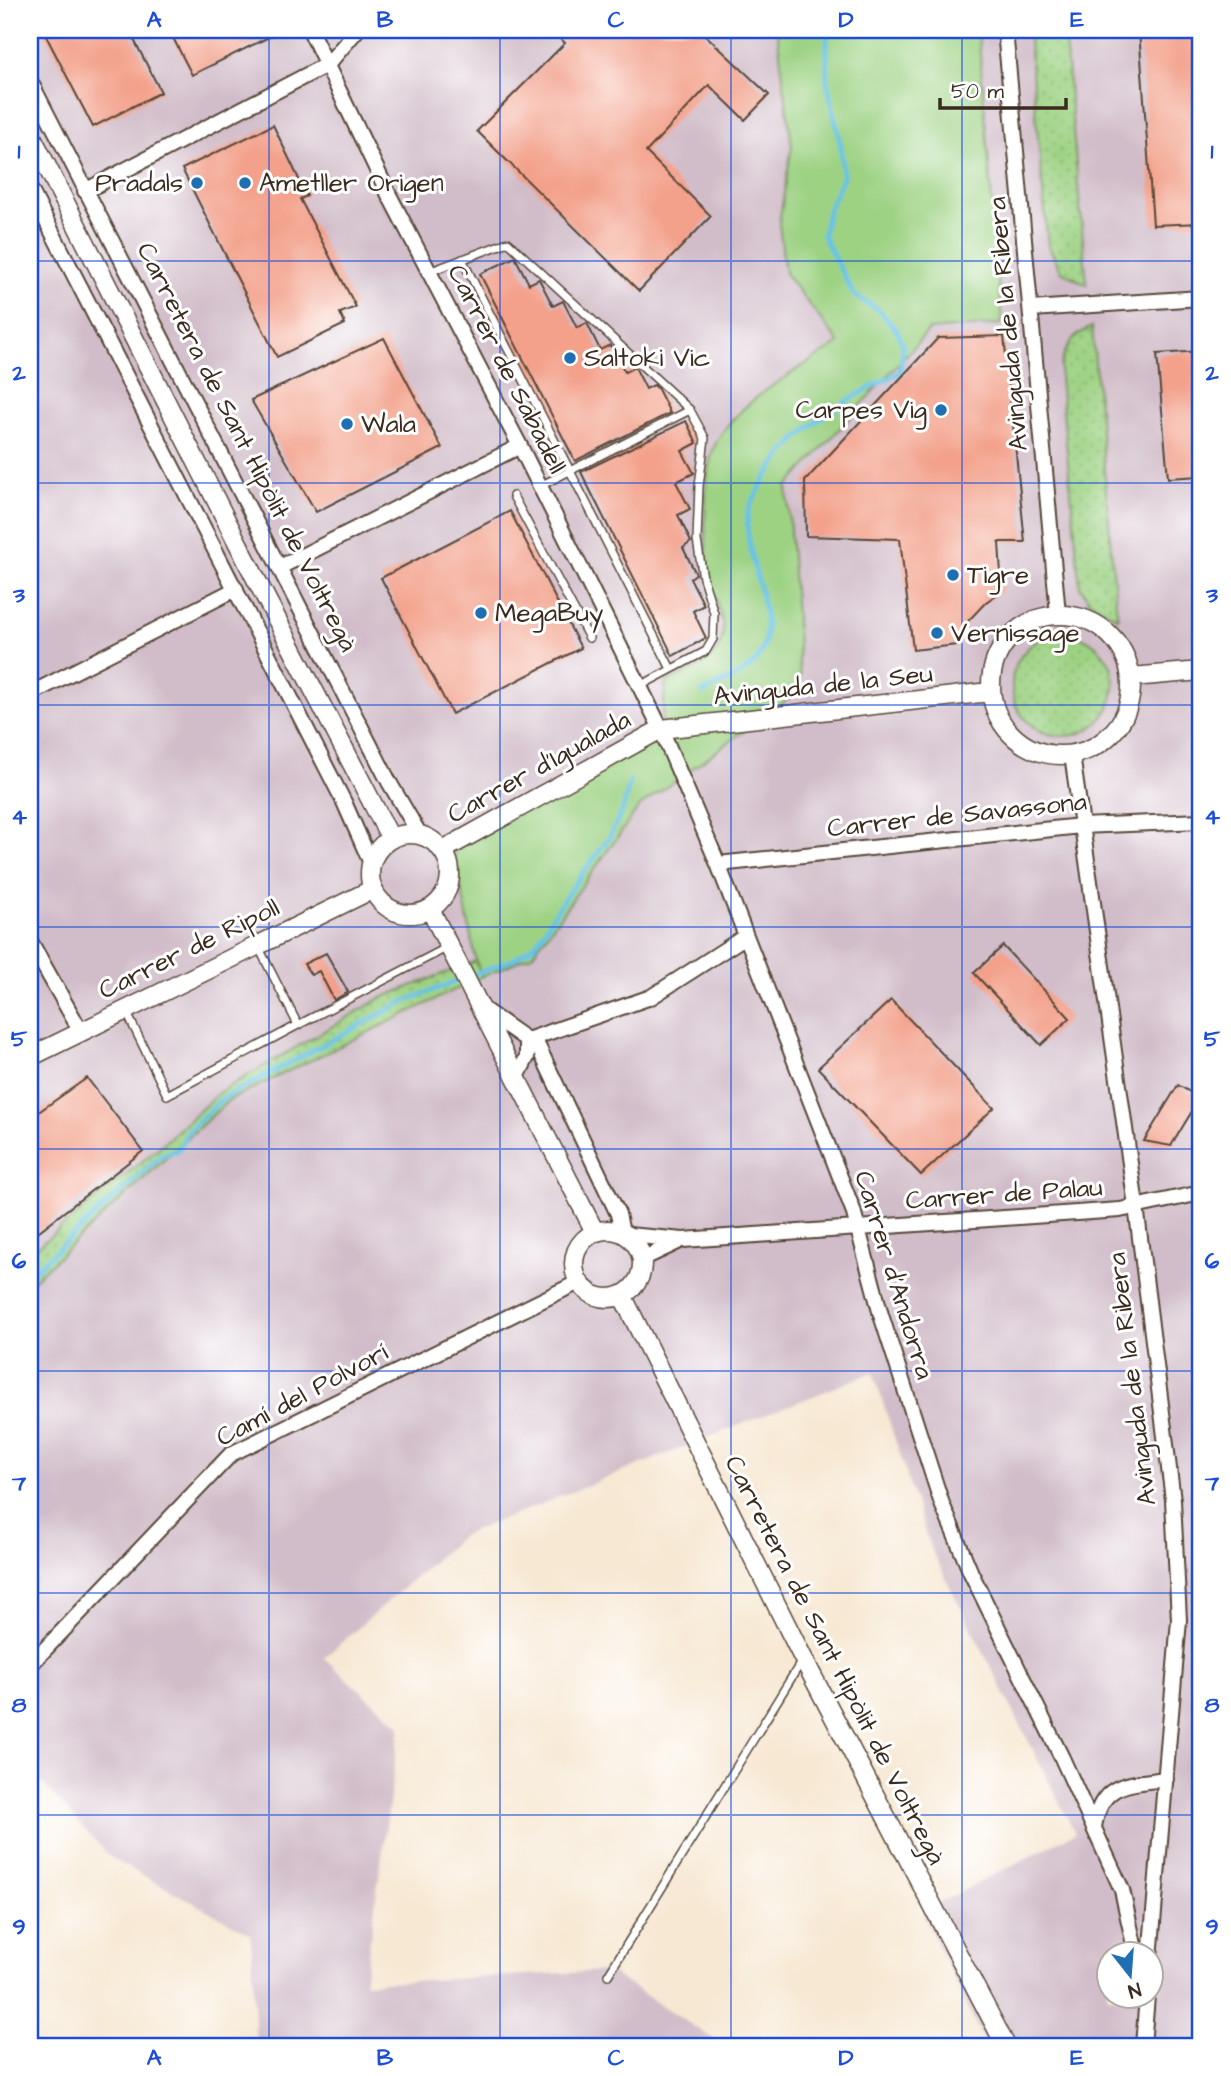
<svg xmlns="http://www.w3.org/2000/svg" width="1231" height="2076" viewBox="0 0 1231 2076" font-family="'Architects Daughter',sans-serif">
<defs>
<pattern id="grass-dots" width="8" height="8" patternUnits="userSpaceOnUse" patternTransform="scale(1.75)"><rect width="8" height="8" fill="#9dd283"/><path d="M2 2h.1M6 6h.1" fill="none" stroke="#88b471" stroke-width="1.8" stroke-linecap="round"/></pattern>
</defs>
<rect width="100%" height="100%" fill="#fff"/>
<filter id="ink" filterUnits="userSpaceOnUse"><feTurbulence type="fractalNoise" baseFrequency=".0143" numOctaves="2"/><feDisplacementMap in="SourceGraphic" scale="14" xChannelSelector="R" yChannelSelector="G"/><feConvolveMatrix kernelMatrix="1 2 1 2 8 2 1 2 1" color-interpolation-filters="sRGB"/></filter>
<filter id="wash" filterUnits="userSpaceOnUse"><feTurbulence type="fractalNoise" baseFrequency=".00686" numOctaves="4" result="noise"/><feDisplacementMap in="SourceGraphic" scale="28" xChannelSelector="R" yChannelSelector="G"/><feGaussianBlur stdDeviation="1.57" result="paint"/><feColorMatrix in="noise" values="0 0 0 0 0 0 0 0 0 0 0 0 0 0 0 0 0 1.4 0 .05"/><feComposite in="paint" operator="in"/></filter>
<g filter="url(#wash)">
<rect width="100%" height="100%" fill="#f7e8d3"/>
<!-- industrial -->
<path fill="#d1bdc9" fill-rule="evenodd" d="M30,30H777L792,146L779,223L785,273L839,343L737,412L715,445L706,486L710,577L719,608L723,637L716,652L707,662L666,682L661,729L454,851L476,961L381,998L221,1091L157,1149L30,1253Z
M978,30H1201V2046H986L922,1912L1075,1833L930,1547L873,1372L463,1535L324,1658L400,1726L364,1983L608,1971L724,2046H256L251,1934L111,1858L30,1770V1283L229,1100L532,955L640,806L801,690L787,487L929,330L1002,323ZM1108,1954H1150V1996H1108Z"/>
<!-- grass -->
<path fill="url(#grass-dots)" stroke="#6c7e50" stroke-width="2" d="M1028,30H1064L1087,285L1061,271L1048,245Z
M1092,327L1116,605L1118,618L1089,601L1080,587L1060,379C1060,355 1069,336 1092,327Z
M1012 685a51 51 0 1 1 102 0a51 51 0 1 1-102 0Z
M476,961L482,977L229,1100L30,1283V1253L157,1149L221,1091L381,998Z"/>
<!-- park -->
<path fill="#9dd283" stroke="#6c7e50" stroke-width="2" d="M777,30H978L1002,324L929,330L787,487L801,690L640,806L532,955L482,977L476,961L454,851L661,729L666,682C682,674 706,667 716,652C733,628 713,600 709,575C705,542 701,473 716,443C738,400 799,370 839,343L785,273L779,223L792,146Z"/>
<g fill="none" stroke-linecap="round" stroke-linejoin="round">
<!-- stream -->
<path stroke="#67c3e5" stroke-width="5" d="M703,693C719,684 742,676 754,663C787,627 741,559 748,513C749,505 755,497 759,490C791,429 841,403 900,372L903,348L898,332L880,311L854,295L823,236L828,211L843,177L841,147L827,81V30
M30,1274L162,1155L178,1150L189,1130L222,1099L403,1002L514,959L535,945L566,896L609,838L623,809L630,781"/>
</g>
<g id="blocks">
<!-- building -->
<path fill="#f3a18b" d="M43,30H129L161,92L93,127Z
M169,30H283L192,75Z
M552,30H700L769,95L745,120L709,85L646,152L711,216L639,291L477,131L565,43Z
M1139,30H1201V223L1153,225Z
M273,125L307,196L300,199L356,307L340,313L345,324L277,357L182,169Z
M515,257L529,284L539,279L553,306L563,301L577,328L587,323L600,350L610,345L625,372L635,367L646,389L654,385L658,389L670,413L575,461L480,274Z
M1004,336L1025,542H999L1002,591L986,602L968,621L957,645L913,650L900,539L806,536L805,481L938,338Z
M384,338L442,448L316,512L251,400Z
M1201,351V476L1168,478L1157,354Z
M686,421L697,443L682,451L694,473L676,482L690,509L678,515L691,542L683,548L696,574L690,578L704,605L693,611L706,638L673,656L581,472Z
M510,511L581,648L452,714L381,578Z
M1003,946L1070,1018L1041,1045L974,973Z
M326,953L348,992L334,1000L319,971L311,975L304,964Z
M891,1000L994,1108L921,1175L818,1068Z
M87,1078L143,1151L30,1238V1118Z
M1178,1085L1200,1098L1171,1146L1144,1141Z"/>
</g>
</g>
<g filter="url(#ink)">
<use href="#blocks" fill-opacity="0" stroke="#574639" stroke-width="2"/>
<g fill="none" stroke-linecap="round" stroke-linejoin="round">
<!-- service casing -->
<g stroke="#574639" stroke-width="10">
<path id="service" d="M462,259L671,669
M429,272L508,242L690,410L705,438L699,486L697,540L703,578L714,613L713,639L706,651L640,686
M540,486L690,410
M513,496L589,638
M258,946L298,1025L448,947
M125,1009L167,1095L298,1025
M608,1975L803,1659"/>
</g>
<!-- minor casing -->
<g stroke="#574639" stroke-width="18">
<path id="minor" d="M310,30L389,195L520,446L661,729L718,864L853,1210L881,1315L942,1504L971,1573L1062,1758L1122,1890L1136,1954
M1005,30L1058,614
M30,81L389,782L420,835
M30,189L344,802L371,863
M85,191L328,64L357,30
M1031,309L1201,298
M280,567L520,446
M30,694L236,589
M1072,755L1136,1206L1173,1500L1179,1620L1150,1958
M718,864L1081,826L1201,821
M30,941L80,1030
M480,1007L527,1040V1057L516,1079
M534,1038L618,1214L622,1233
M527,1040L651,997L746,936
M628,1235L683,1240L1120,1210L1201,1193
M642,1259L682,1240
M30,1665L231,1454L579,1282
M1094,1827C1101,1782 1127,1784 1166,1779
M1143,2046L1147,1996"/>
</g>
<!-- tertiary casing -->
<g stroke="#574639" stroke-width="21">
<path id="tertiary" d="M30,133L256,579L391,839
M991 685a70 70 0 1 1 140 0a70 70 0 1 1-140 0Z
M1132,677L1201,671
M370 874a40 40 0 1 1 80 0a40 40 0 1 1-80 0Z
M443,850L661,729L990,692
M430,909L595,1232
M30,1057L373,889
M574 1264a34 34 0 1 1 68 0a34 34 0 1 1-68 0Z
M622,1295L803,1658L1006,2046"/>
</g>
<!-- service -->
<use href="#service" stroke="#fff" stroke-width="7"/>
<!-- minor -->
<use href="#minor" stroke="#fff" stroke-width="14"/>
<!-- tertiary -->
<use href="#tertiary" stroke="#fff" stroke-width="18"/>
</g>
</g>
<!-- grid -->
<path fill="none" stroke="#1d4ed8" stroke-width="2" stroke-opacity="0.55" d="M269,30V2046M500,30V2046M731,30V2046M962,30V2046M30,261H1201M30,483H1201M30,705H1201M30,927H1201M30,1149H1201M30,1371H1201M30,1593H1201M30,1815H1201"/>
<!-- markers -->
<g fill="#1f6fb2" stroke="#fff" stroke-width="2.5">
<circle cx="197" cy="183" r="7"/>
<circle cx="245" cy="183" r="7"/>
<circle cx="570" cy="358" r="7"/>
<circle cx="941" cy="410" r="7"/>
<circle cx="347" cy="424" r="7"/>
<circle cx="953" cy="575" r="7"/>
<circle cx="481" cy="613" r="7"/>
<circle cx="937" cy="633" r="7"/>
</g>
<g text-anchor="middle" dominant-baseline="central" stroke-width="6" stroke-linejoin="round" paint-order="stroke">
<!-- poi labels -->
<g font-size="26" fill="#3b2a1e" stroke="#fff" text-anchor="start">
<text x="183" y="183" text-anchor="end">Pradals</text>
<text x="259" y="183">Ametller Origen</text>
<text x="584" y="358">Saltoki Vic</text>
<text x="927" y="410" text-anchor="end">Carpes Vig</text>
<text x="361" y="424">Wala</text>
<text x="967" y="575">Tigre</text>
<text x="495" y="613">MegaBuy</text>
<text x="951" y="633">Vernissage</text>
</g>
<!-- street labels -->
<g font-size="26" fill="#3b2a1e" stroke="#fff">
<text transform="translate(1008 324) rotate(-95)">Avinguda de la Ribera</text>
<text transform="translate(507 369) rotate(63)">Carrer de Sabadell</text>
<text transform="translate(247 447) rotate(63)">Carretera de Sant Hipòlit de Voltregà</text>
<text transform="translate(823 685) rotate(-6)">Avinguda de la Seu</text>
<text transform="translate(539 767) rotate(-29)">Carrer d'Igualada</text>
<text transform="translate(957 815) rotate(-6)">Carrer de Savassona</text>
<text transform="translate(189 949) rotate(-26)">Carrer de Ripoll</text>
<text transform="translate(1004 1194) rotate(-4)">Carrer de Palau</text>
<text transform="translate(894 1275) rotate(73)">Carrer d'Andorra</text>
<text transform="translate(1132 1379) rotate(-97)">Avinguda de la Ribera</text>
<text transform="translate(302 1395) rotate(-28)">Camí del Polvorí</text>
<text transform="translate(835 1660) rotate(63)">Carretera de Sant Hipòlit de Voltregà</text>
</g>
</g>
<!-- margin -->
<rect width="1231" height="2076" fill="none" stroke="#fff" stroke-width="77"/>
<!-- north arrow -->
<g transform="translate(1130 1975) rotate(163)"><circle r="33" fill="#ffffff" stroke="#b1aaa5" stroke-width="2"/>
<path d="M0-5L12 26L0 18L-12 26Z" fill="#1f6fb2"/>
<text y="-10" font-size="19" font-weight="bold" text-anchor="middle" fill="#3b2a1e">N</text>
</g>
<!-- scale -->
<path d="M940 98v10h126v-10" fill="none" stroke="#3b2a1e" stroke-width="3.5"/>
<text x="951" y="98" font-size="21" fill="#3b2a1e" stroke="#ffffff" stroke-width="5" paint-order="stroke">50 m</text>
<rect x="38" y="38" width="1154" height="2000" fill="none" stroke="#1d4ed8" stroke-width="2.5"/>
<g font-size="23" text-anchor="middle" font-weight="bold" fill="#1d4ed8">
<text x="154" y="27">A</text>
<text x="385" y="27">B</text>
<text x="616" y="27">C</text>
<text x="846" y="27">D</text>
<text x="1077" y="27">E</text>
<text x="19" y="158">1</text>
<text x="1212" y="158">1</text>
<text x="19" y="380">2</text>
<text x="1212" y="380">2</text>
<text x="19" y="602">3</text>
<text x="1212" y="602">3</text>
<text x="19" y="824">4</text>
<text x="1212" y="824">4</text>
<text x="19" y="1046">5</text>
<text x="1212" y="1046">5</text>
<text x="19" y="1268">6</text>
<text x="1212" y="1268">6</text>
<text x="19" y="1490">7</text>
<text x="1212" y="1490">7</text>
<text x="19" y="1712">8</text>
<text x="1212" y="1712">8</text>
<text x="19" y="1934">9</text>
<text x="1212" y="1934">9</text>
<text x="154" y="2065">A</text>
<text x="385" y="2065">B</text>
<text x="616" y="2065">C</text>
<text x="846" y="2065">D</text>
<text x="1077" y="2065">E</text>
</g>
</svg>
